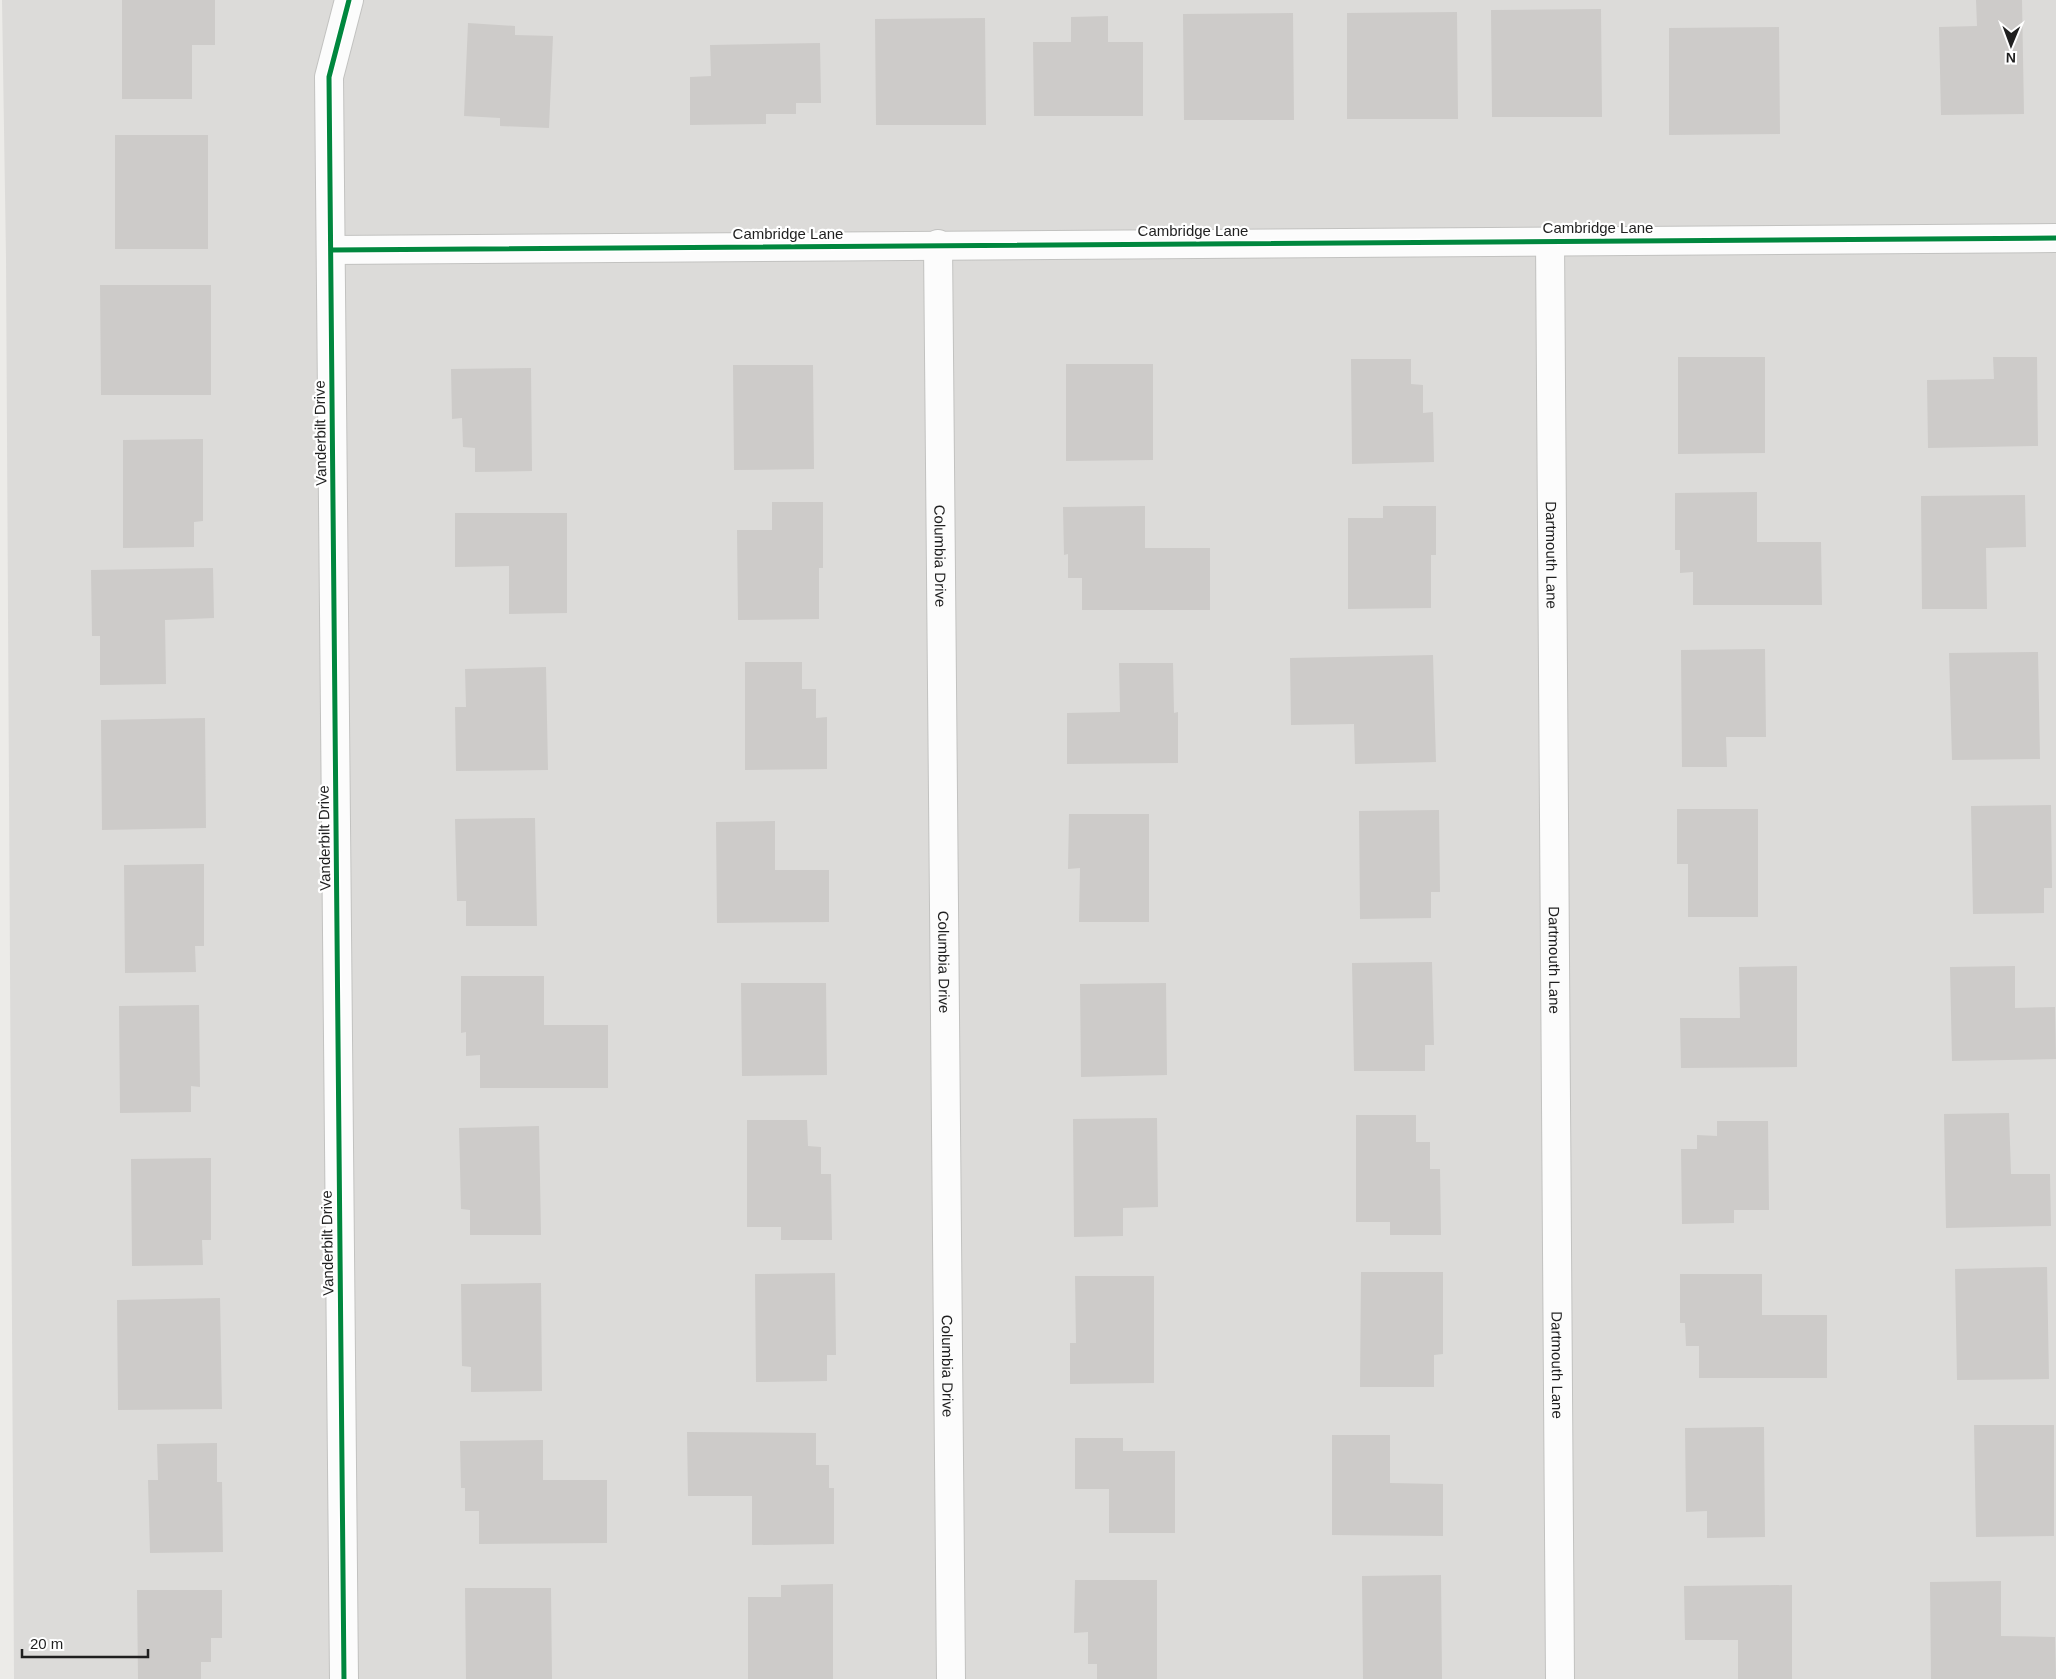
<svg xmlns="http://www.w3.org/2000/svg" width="2056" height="1679" viewBox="0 0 2056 1679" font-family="Arial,sans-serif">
<rect width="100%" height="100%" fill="#ecebe8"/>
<!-- residential -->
<path fill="#dcdbd9" d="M2,0H2056V1679H14L6,258Z"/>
<!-- building -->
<path fill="#cdcbc9" d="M122,0H215V45H192V99H122Z
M1976,0H2022L2024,114L1941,115L1939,27L1977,26Z
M1601,9L1602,117H1492L1491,10Z
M1457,12L1458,119H1347V13Z
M1293,13L1294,120H1184L1183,14Z
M1108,16V42H1143V116H1034L1033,42H1071V17Z
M985,18L986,125H876L875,19Z
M468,23L515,26V35L553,36L549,128L500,126V118L464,116Z
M1779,27L1780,134L1669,135V28Z
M820,43L821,103H796V114H766V124L690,125V77L711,76L710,45Z
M115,135H208V249H115Z
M100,285H211V395H101Z
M1678,357H1765V453L1678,454Z
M1993,357H2037L2038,446L1928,448L1927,380L1994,379Z
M1351,359H1411V384L1423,385V413L1433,412L1434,462L1352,464Z
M1066,364H1153V460L1066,461Z
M733,365H813L814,469L734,470Z
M531,368L532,471L475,472V448L463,447L462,418L452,419L451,369Z
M203,439V521L194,522V547L123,548V440Z
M1757,492V542H1821L1822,605H1693V572L1680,573V550H1675V493Z
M2025,495L2026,547L1986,548L1987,609H1922L1921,496Z
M772,502H823V568H819V619L738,620L737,530H772Z
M1145,506V548H1210V610H1082V578H1068V554L1064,555L1063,507Z
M1383,506H1436V555H1431V608L1348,609V518H1383Z
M455,513H567V613L509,614V566L455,567Z
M213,568L214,618L165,620L166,684L100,685V636H92L91,570Z
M1765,649L1766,737H1726L1727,767H1682L1681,650Z
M2038,652L2040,759L1952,760L1949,653Z
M1433,655L1436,762L1355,764L1354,724L1291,725L1290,658Z
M745,662H802V689H816V718L827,717V769L745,770Z
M1119,663H1173L1174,713L1178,712V763L1067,764V713L1120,712Z
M546,667L548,770L456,771L455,707H466L465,669Z
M205,718L206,828L102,830L101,720Z
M2051,805L2052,888H2044V913L1973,914L1971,806Z
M1677,809H1758V917H1688V864H1677Z
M1439,810L1440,892H1431V918L1360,919L1359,811Z
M1069,814H1149V922H1079L1080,868L1068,869Z
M535,818L537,926H466V901H457L455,819Z
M775,821V870H829V922L717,923L716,822Z
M204,864V946H195L196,972L125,973L124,865Z
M1432,962L1434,1045H1425V1071H1354L1352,963Z
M1797,966V1067L1681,1068L1680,1018H1740L1739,967Z
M2015,966V1008L2055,1007L2056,1059L1952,1061L1950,967Z
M461,976H544V1025H608V1088H480V1055L466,1056V1032L461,1033Z
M741,983H826L827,1075L742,1076Z
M1166,983L1167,1075L1081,1077L1080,984Z
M199,1005L200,1087L191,1086V1112L120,1113L119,1006Z
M2009,1113L2011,1174H2050L2051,1226L1946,1228L1944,1114Z
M1356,1115H1416V1142H1430V1169H1440L1441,1235H1390V1222H1356Z
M1157,1118L1158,1207L1123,1208V1236L1074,1237L1073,1119Z
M747,1120H807L808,1146L821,1147V1174H831L832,1240H781V1227H747Z
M1717,1121H1768L1769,1210H1734V1223L1682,1224L1681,1149H1697V1135L1717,1136Z
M539,1126L541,1235H470V1210L461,1209L459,1128Z
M211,1158V1240H202L203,1265L132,1266L131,1159Z
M2047,1267L2049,1379L1957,1380L1955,1269Z
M1361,1272H1443V1354L1434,1355V1387H1360Z
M835,1273L836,1355H827V1381L756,1382L755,1274Z
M1680,1274H1762V1315H1827V1378H1699V1346H1686L1685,1323H1680Z
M1075,1276H1154V1383L1070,1384V1343H1076Z
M541,1283L542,1391L471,1392V1367L462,1366L461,1284Z
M220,1298L222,1409L118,1410L117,1300Z
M1974,1425H2054V1536L1976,1537Z
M1764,1427L1765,1537L1707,1538V1511L1686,1512L1685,1428Z
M687,1432L816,1433V1465H829V1488H834V1544L752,1545V1496H688Z
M1332,1435H1390V1483L1443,1484V1536L1332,1535Z
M1075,1438H1123V1451H1175V1533H1109V1489H1075Z
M543,1440V1480H607V1543L479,1544V1511H465V1488H461L460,1441Z
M217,1443V1482H222L223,1552L150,1553L148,1480H158L157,1444Z
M1441,1575L1442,1679H1363L1362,1576Z
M1075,1580H1157V1679H1097V1664H1088V1632L1074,1633Z
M2001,1581V1636L2055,1637L2056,1679H1931L1930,1582Z
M833,1584V1679H748V1597H781V1585Z
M1792,1585V1679H1738V1640H1685L1684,1586Z
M465,1588H551L552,1679H466Z
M137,1590H222V1638H211V1662H201V1679H138Z"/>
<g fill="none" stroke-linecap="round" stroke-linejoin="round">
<!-- minor casing -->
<g stroke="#c2c2c0" stroke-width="30">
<g id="minor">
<path id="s1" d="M1550,240L1560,1679"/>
<path id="s2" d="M938,244L951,1679"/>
<path d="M331,250L2056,238"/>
<path d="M344,1679L329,77L349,0"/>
</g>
</g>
<!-- minor -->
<use href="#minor" stroke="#fcfcfc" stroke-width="28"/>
<!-- cycleway casing -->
<g stroke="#fff" stroke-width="8">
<path id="cycleway" d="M331,250L2056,238
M344,1679L329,77L349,0"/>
</g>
<!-- cycleway -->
<use href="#cycleway" stroke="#00873e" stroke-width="5"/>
</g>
<g text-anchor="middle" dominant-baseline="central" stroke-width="4.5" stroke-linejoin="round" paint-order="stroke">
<!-- street labels -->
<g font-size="15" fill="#1f1f1f" stroke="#fff">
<text x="1598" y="227">Cambridge Lane</text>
<text x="1193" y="230">Cambridge Lane</text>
<text x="788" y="233">Cambridge Lane</text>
<text transform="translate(320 433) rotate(-91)">Vanderbilt Drive</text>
<text stroke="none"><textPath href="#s1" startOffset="315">Dartmouth Lane</textPath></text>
<text stroke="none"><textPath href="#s2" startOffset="312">Columbia Drive</textPath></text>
<text transform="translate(324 838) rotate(-91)">Vanderbilt Drive</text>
<text stroke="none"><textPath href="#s1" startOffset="720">Dartmouth Lane</textPath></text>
<text stroke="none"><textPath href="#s2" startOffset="718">Columbia Drive</textPath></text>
<text transform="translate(327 1243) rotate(-91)">Vanderbilt Drive</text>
<text stroke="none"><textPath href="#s1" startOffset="1125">Dartmouth Lane</textPath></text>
<text stroke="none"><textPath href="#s2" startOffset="1122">Columbia Drive</textPath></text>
</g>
</g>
<!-- north arrow -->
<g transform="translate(2011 45) rotate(181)" stroke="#ffffff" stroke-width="4" paint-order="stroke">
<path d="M0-4L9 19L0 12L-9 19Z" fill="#1f1f1f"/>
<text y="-8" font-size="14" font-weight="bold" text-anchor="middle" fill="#1f1f1f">N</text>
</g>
<!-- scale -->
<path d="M22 1649v8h126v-8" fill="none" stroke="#1f1f1f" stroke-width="2.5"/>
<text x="30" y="1649" font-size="15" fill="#1f1f1f" stroke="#ffffff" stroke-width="4" paint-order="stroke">20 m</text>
</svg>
